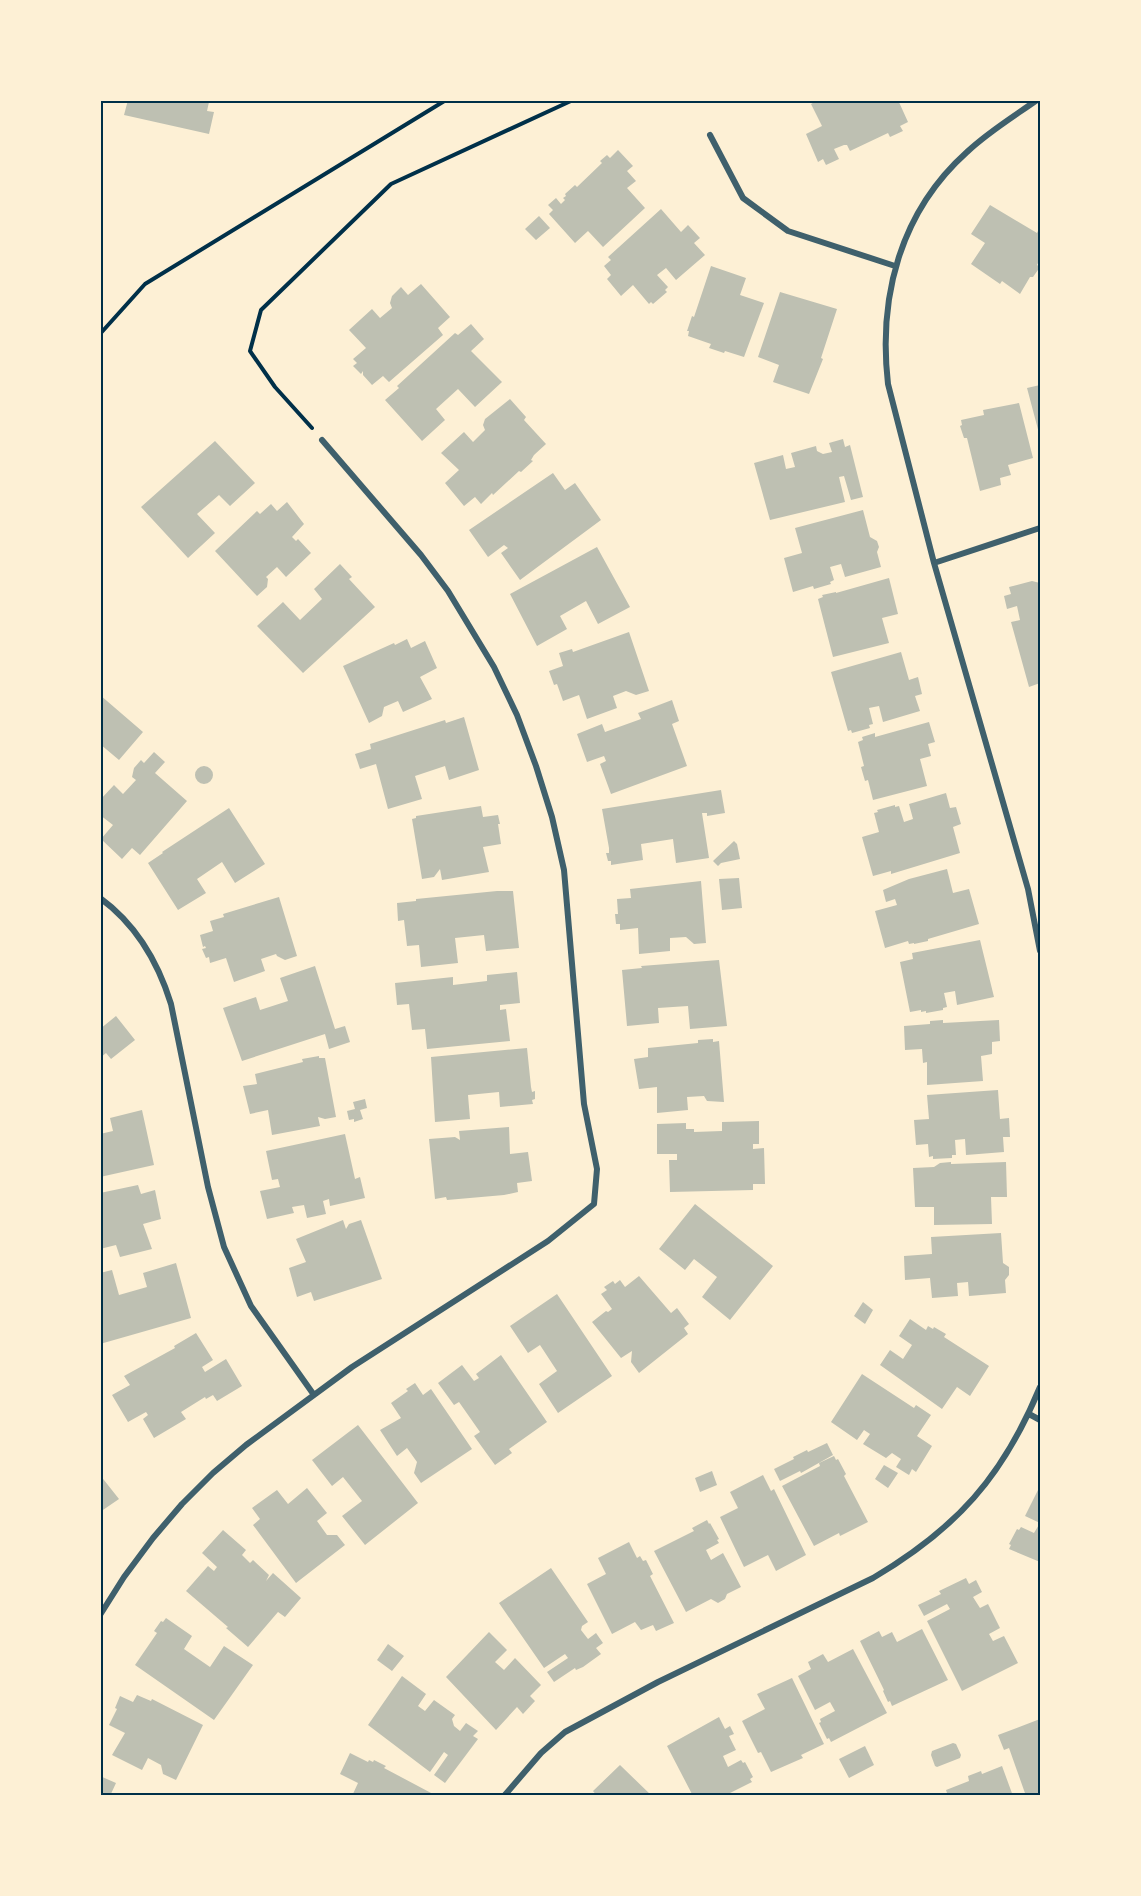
<svg xmlns="http://www.w3.org/2000/svg" width="1141" height="1896" viewBox="0 0 1141 1896" font-family="'Noto Sans',sans-serif">
<rect width="100%" height="100%" fill="#fdf0d5"/>
<!-- building -->
<path fill="#bec0b2" d="M128,100H205L209,102L207,111L214,112L209,134L124,115Z
M818,100H898L908,122L900,126L903,131L890,137L888,133L850,151L847,145H844L834,149L839,159L826,165L823,159L818,162L806,134L822,126L811,104Z
M618,150L633,166L627,171L636,181L627,188L645,208L603,247L588,231L575,243L549,214L553,210L548,205L556,198L561,204L565,200L563,198L566,196L565,194L575,185L577,187L602,163L600,161L607,155L610,158Z
M990,205L1037,233L1038,231L1040,233V259L1037,265L1040,267L1033,277H1030L1020,294L1002,281L1000,284L971,264L985,243L971,234Z
M661,209L681,232L688,225L700,238L694,243L705,255L676,280L666,268L657,275L668,287L665,290L667,292L653,304L651,302L649,304L633,285L621,296L607,279L611,275L604,266L611,260L608,257Z
M539,216L550,228L536,240L525,229Z
M711,266L746,278L740,295L764,303L744,357L725,351L724,353L709,348L711,344L688,336L689,331H687L692,316L694,317Z
M421,284L450,317L438,328L443,335L389,382L383,376L372,385L363,375V371L361,374L353,366L357,363L353,359L366,348L349,330L372,309L380,318L392,308L390,303L392,296L401,287L408,295Z
M780,292L837,309L821,358L823,359L809,394L773,382L779,365L758,357Z
M471,324L484,339L471,351L502,382L475,407L458,389L436,409L445,420L422,441L385,400L399,388L397,386L455,333L458,335Z
M1040,385V437L1027,388Z
M510,399L526,417L524,420L546,444L534,455L531,460L533,461L521,472L519,471L493,495L492,493L481,504L475,497L464,506L445,483L459,470L441,453L464,432L473,442L485,430L483,425L485,419Z
M1019,403L1033,458L1008,465L1011,475L1000,478L1001,485L980,491L967,438H964L960,426L962,425L961,420L984,415L983,410Z
M843,439L845,447L850,445L863,497L851,500L844,476L839,477L845,502L770,520L754,463L783,455L786,469L795,467L791,453L816,446L817,451L823,454L832,452L829,443Z
M215,441L255,483L230,506L219,495L197,514L215,533L188,558L141,507Z
M553,473L565,490L575,483L601,520L520,580L501,553L508,548L504,545L488,557L469,530Z
M287,502L304,524L292,537L296,541L298,539L311,553L286,577L277,567L266,577L268,579L267,587L257,596L215,551L257,511L260,514L271,504L277,511Z
M863,510L870,537L877,541L879,547L877,552L881,567L845,577L841,564L830,567L834,580L830,582L831,584L814,589L813,586L793,592L784,558L802,553L795,528Z
M597,547L630,607L598,624L586,601L560,616L567,629L537,646L510,594Z
M340,564L352,577L349,579L375,607L303,673L257,626L283,602L300,620L322,599L314,589Z
M889,578L898,614L882,618L889,643L833,657L818,599L823,597L822,595L836,592V593Z
M1032,581L1040,583V683L1029,687L1011,622L1020,620L1017,606L1007,609L1004,596L1011,594L1009,587Z
M629,632L649,691L636,695L626,691L613,696L617,708L587,719L579,695L563,701L557,684L554,685L549,671L563,666L559,653L572,649L573,652Z
M407,639L411,648L425,641L437,668L420,677L432,699L403,712L398,701L384,707L382,716L369,723L343,666L394,643L395,645Z
M901,652L909,680L918,677L922,694L915,696L920,711L883,722L879,706L869,708L873,724L869,725L870,728L852,733L851,730L848,731L831,672Z
M100,695L143,732L119,760L100,744Z
M672,700L679,721L672,724L687,766L611,794L600,764L606,761L604,756L587,762L577,734L602,724L605,732L641,719L638,713Z
M464,717L479,770L449,780L445,766L415,776L422,799L388,809L376,764L360,769L355,754L371,749L370,744L445,720L446,723Z
M929,722L935,742L928,744L931,756L920,759L927,786L873,800L868,780L865,781L861,767L864,766L858,742L863,740L862,737L875,733V737Z
M154,752L165,762L155,773L187,801L140,855L132,848L122,859L101,839L113,825L100,815V800L114,785L123,794L136,780L132,777L134,768L141,760L144,763Z
M195 775a9 9 0 1 1 18 0a9 9 0 1 1-18 0Z
M721,790L725,813L707,816V813H702L709,858L676,863L673,839L641,844L643,860L611,865V861H608L606,853H609V848L602,809Z
M946,793L950,808L956,807L961,824L953,827L960,853L891,874V871L873,876L862,837L879,832L874,813L878,812L877,810L895,805V807L899,806L904,822L913,819L909,804Z
M481,806L483,817L498,815L500,824H498L501,844L483,847L489,872L442,880L440,869L434,877L422,879L412,819L416,818V816Z
M229,808L265,864L235,883L222,862L197,879L206,893L178,910L148,863L163,853L162,852Z
M734,841L737,844L740,859L721,863L718,866L713,861Z
M947,869L953,893L969,889L979,924L928,939V941L914,944V943L909,944L908,941L885,948L875,911L897,905L895,899L886,902L883,890L909,879Z
M739,878L742,908L722,910L719,879Z
M701,881L706,943L694,944L686,937L670,938V951L639,954L638,928L620,930V924H616L615,914H618L617,899L631,898L630,889Z
M497,891H513L519,948L486,951L484,935L455,938L458,963L421,967L419,945L407,946L404,920L398,921L397,903L416,901V899Z
M279,897L297,956L285,960L277,956L276,954L261,959L265,971L234,982L226,958L210,963L209,957L206,958L202,949L206,948L205,946L203,947L200,935L213,931L210,921L224,917L223,914Z
M980,940L994,997L957,1005L955,991L944,993L947,1007L943,1008V1010L926,1013V1011L921,1012V1010L910,1012L900,962L913,959L912,953Z
M719,960L727,1026L690,1029L688,1006L658,1008L659,1023L627,1026L622,970L642,968L641,966Z
M315,966L335,1029L345,1026L350,1042L329,1049L325,1034L242,1061L223,1008L256,997L260,1010L288,1001L280,978Z
M517,972L520,1003L500,1005V1010L506,1009L510,1041L427,1049L425,1029L412,1030L409,1004L397,1005L395,983L453,977V985L487,981V975Z
M116,1016L135,1040L111,1059L106,1053L100,1058V1029Z
M943,1020V1023L999,1020L1000,1041L992,1042V1054L981,1056L983,1081L927,1085V1062L923,1063L922,1049L905,1050L904,1026L930,1024V1021Z
M713,1039V1042L719,1041L724,1102L707,1101L704,1096L687,1097L688,1110L657,1113V1087L639,1089L634,1059L648,1057V1048L698,1043V1040Z
M527,1048L531,1087L532,1092L535,1091V1099L532,1100L533,1104L500,1107L499,1092L468,1095L470,1119L435,1122L431,1057Z
M319,1056V1058H325L336,1117L325,1119L318,1117L320,1126L272,1135L268,1110L250,1114L243,1086L257,1084L255,1074L303,1062L302,1059Z
M998,1090L1000,1119L1009,1118L1010,1137H1003L1004,1152L966,1155L965,1139L955,1140L956,1155H952V1158L933,1159V1156L929,1157L928,1144L916,1145L914,1120L929,1119L927,1095Z
M365,1099L367,1108L360,1110L363,1119L354,1122V1119L349,1120L347,1111L355,1109L353,1102Z
M142,1110L154,1165L100,1177V1134L113,1131L110,1118Z
M759,1121V1144H753V1149L764,1148L765,1184H753V1190L670,1192L669,1160H677V1154H657V1124L686,1123V1129H694V1132L722,1131V1122Z
M509,1127L510,1154L528,1152L532,1181L517,1183L518,1192L504,1195L447,1200L446,1197L435,1199L429,1139L455,1137L460,1140L459,1131Z
M345,1134L355,1179L360,1177L365,1198L330,1206L329,1199L323,1201L326,1214L307,1218L304,1205L292,1207L294,1213L267,1219L260,1191L280,1187L278,1179L272,1180L266,1151Z
M951,1162V1164L1006,1162L1007,1197H991L992,1224L934,1225V1207H915L913,1168L934,1167L940,1163Z
M138,1185L141,1194L155,1190L161,1219L143,1224L152,1249L120,1257L116,1245L100,1249V1193Z
M695,1204L773,1266L730,1320L702,1297L717,1277L694,1259L685,1270L659,1249Z
M343,1220L346,1229L349,1224L361,1220L382,1279L314,1301L311,1292L297,1297L289,1268L306,1262L296,1239Z
M1001,1233L1003,1263L1009,1267V1275L1005,1280L1006,1293L969,1296L968,1282L957,1283L958,1296L932,1298L930,1278L905,1280L904,1256L932,1254L931,1237Z
M176,1263L191,1318L100,1344V1273L112,1270L119,1295L147,1287L143,1273Z
M639,1276L671,1313L677,1308L689,1324L684,1328L688,1334L639,1373L631,1362L632,1351L621,1358L592,1322L606,1311L608,1312L612,1309L601,1294L607,1290L604,1287L613,1281L615,1284L620,1280L625,1287Z
M557,1294L612,1376L558,1413L539,1384L557,1371L540,1345L528,1353L510,1326Z
M863,1302L873,1310L865,1324L854,1316Z
M910,1319L926,1330L928,1326L933,1329L934,1327L946,1334L944,1337L989,1366L970,1396L957,1387L942,1409L880,1365L890,1350L903,1359L912,1345L899,1336Z
M196,1333L213,1360L202,1367L205,1372L226,1359L242,1386L217,1401L213,1395L206,1399L205,1397L181,1412L186,1419L154,1438L143,1419L148,1415L146,1412L128,1422L112,1395L130,1385L124,1376L175,1348L174,1346Z
M501,1355L547,1422L509,1449L512,1453L495,1465L474,1436L480,1432L459,1402L454,1405L438,1383L462,1365L474,1381L479,1378L476,1374Z
M862,1374L914,1408L916,1405L931,1415L917,1436L932,1446L916,1472L912,1469L909,1475L896,1467L901,1459L892,1453L886,1458L863,1444L870,1434L864,1430L857,1440L831,1422Z
M415,1383L423,1395L431,1389L472,1449L421,1483L414,1473L417,1462L407,1448L397,1456L380,1430L401,1418L391,1403L408,1391L406,1389Z
M358,1425L418,1503L365,1545L342,1516L362,1501L343,1477L332,1486L312,1460Z
M827,1443L833,1455L801,1473L800,1471L780,1481L774,1469L794,1459L793,1457L807,1450L808,1452Z
M834,1456L836,1460L838,1459L846,1474L844,1476L868,1522L840,1536L839,1533L814,1546L782,1486L820,1466L819,1463Z
M884,1465L898,1473L888,1488L875,1479Z
M712,1471L717,1485L700,1492L695,1478Z
M100,1475L119,1499L100,1512Z
M763,1475L771,1491L774,1489L806,1555L776,1571L768,1555L744,1567L720,1517L738,1508L730,1492Z
M1040,1486V1562L1009,1549L1011,1545L1009,1544L1017,1529L1019,1530L1021,1527L1034,1533L1040,1523L1025,1516Z
M307,1488L327,1513L317,1521L327,1535H337L345,1545L296,1583L253,1525L260,1519L252,1508L277,1490L288,1504Z
M707,1520L709,1524L710,1523L719,1539L717,1540L719,1543L706,1550L711,1560L723,1553L741,1587L727,1594L725,1599L718,1603L711,1599L686,1612L654,1551L694,1531L692,1528Z
M223,1530L246,1550L242,1555L250,1563L253,1560L269,1575L266,1581L273,1573L301,1598L285,1617L278,1612L248,1647L226,1628L228,1627L186,1591L208,1566L214,1571L217,1567L202,1553Z
M629,1542L637,1558L640,1556L643,1561L646,1560L653,1574L650,1576L674,1623L656,1631L653,1625L641,1630L635,1622L612,1634L587,1584L606,1574L598,1558Z
M551,1568L588,1622L582,1626L581,1630L588,1639L596,1633L603,1643L596,1648L601,1654L583,1667L576,1670L575,1668L554,1682L547,1672L568,1658L565,1654L544,1668L499,1603Z
M966,1578L969,1584L976,1580L982,1592L973,1597L980,1608L988,1604L1000,1628L989,1634L993,1641L1004,1636L1018,1663L962,1691L927,1621L950,1609L947,1604L924,1616L918,1605L941,1594L939,1591Z
M166,1618L192,1636L184,1649L210,1667L224,1646L253,1665L214,1720L135,1665L157,1633L154,1631L161,1621L163,1622Z
M922,1629L948,1680L892,1706L890,1701L888,1702L883,1691L884,1690L860,1641L879,1631L882,1637L892,1632L897,1642Z
M489,1632L507,1650L495,1662L504,1670L515,1658L541,1685L530,1696L535,1701L523,1714L517,1707L496,1730L446,1677Z
M388,1644L404,1656L392,1671L377,1660Z
M853,1649L887,1713L831,1742L829,1738L827,1739L819,1723L821,1722L820,1719L835,1711L830,1702L815,1710L798,1676L811,1669L808,1662L823,1654L828,1662Z
M402,1676L426,1694L418,1706L425,1711L434,1700L455,1715L452,1719L454,1726L460,1731L466,1723L478,1731L473,1736L478,1739L445,1783L434,1775L448,1755L444,1752L430,1772L368,1725Z
M792,1678L824,1744L801,1755L803,1758L771,1772L761,1752L758,1753L742,1721L765,1709L757,1694Z
M137,1695L151,1701L152,1699L203,1725L176,1780L163,1774L161,1765L148,1758L142,1770L112,1755L125,1733L109,1725L117,1709L115,1708L120,1696L133,1702Z
M719,1717L725,1729L730,1726L734,1734L729,1736L736,1750L723,1756L728,1767L741,1760L743,1763L745,1762L753,1777L750,1779L752,1782L724,1796H693L667,1746Z
M1040,1719V1796H1026L1009,1748L1004,1750L998,1735Z
M953,1743L956,1744L961,1755L960,1758L937,1767L935,1766L931,1755L932,1751Z
M865,1746L874,1765L849,1778L839,1759Z
M350,1753L368,1762L369,1760L373,1762L374,1760L386,1766L384,1768L433,1794L432,1796H352L358,1783L340,1774Z
M620,1765L652,1796H597L593,1791Z
M1002,1766L1013,1796H948L946,1790L969,1781L968,1776L981,1771L982,1774Z
M100,1776L116,1783L110,1796H100Z"/>
<g fill="none" stroke-linecap="round" stroke-linejoin="round">
<!-- path -->
<path stroke="#003049" stroke-width="4" d="M100,334L145,284L446,100
M312,428L275,387L250,351L261,310L391,184L573,100"/>
<!-- minor -->
<path stroke="#3f606c" stroke-width="6" d="M1037,100C1013,117 988,132 967,152C900,212 878,297 888,384L934,563L1028,889L1040,951
M710,135L743,198L788,231L895,266
M934,563L1040,528
M100,898C137,925 158,962 171,1004L208,1187L224,1247L251,1306L314,1395
M1029,1414L1040,1420
M100,1615L124,1577L153,1538L182,1504L213,1473L246,1445L352,1367L548,1241L594,1204L597,1169L584,1104L564,870L552,817L536,766L517,715L494,667L448,591L421,555L322,440
M504,1796L541,1753L565,1732L658,1682L873,1578C956,1529 1003,1477 1040,1387"/>
</g>
<!-- border -->
<rect width="1141" height="1896" fill="none" stroke="#fdf0d5" stroke-width="204"/>
<rect x="102" y="102" width="937" height="1692" fill="none" stroke="#003049" stroke-width="2"/>
</svg>
